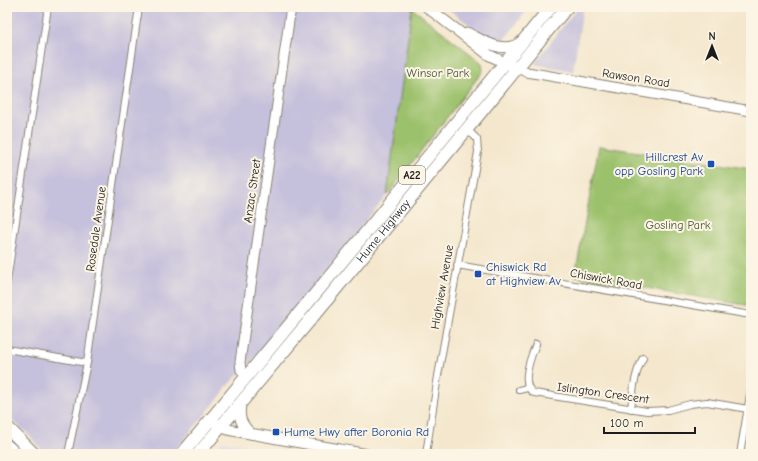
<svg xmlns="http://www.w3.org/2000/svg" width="758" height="461" viewBox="0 0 758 461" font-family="'Comic Neue',sans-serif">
<rect width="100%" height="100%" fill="#fcf5e5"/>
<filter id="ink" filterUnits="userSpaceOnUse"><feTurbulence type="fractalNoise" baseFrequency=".025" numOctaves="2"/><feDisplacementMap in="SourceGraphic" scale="8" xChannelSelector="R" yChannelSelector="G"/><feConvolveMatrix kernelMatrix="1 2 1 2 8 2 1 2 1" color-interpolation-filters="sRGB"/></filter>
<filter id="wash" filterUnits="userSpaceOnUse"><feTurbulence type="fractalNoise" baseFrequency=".012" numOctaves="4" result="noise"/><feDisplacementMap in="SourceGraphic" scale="16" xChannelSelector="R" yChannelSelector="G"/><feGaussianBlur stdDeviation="0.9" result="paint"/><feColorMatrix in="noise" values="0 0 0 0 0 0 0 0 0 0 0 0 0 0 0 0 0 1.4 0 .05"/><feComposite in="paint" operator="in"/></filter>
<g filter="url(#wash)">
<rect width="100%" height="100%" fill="#f4e7cd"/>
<!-- built -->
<path fill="#e1d4f4" d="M222,441L257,448L256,454H210Z"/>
<!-- industrial -->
<path fill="#c5c0db" d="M7,7H411L412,8L387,195L252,361L226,387L223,393L172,454H62L43,451L26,432L7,417Z
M445,7H530L502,42L491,40Z
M578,7H583L573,71L534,64Z"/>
<!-- green -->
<path fill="#9cc16c" stroke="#5c6e44" d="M412,8L482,63L483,71L387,195Z
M599,146L751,169V306L575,276Z"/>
</g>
<g filter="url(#ink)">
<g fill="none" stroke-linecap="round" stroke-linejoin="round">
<!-- street casing -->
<g stroke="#888274" stroke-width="8">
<path id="street" d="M457,265L751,315
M7,281L48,7
M536,344C531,356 519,385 534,393L647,411L668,410L690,404L707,402L748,409
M7,349L87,363
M519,390L527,388
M631,409C633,392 634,374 643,358
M68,454L87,363L139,7
M426,454L438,376L478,152L477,139L472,134L465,132
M740,454L751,389"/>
</g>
<!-- secondary casing -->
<g stroke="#888274" stroke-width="11">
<path id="secondary" d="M517,68L527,72L751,111
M246,377L241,370L240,362L291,7"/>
</g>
<!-- primary casing -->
<g stroke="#888274" stroke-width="12">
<path id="primary" d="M427,7L489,55L512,66
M468,33C483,41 505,55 521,42
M241,402C238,417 240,423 251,434
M211,420L221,427L230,430L365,454"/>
</g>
<!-- highway casing -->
<g stroke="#888274" stroke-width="14">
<g id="highway">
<path d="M7,427L34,454"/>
<path d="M7,446L16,454"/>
<path d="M182,454L321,287L551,7"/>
<path id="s1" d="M198,454L330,296L567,7"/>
</g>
</g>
<!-- street -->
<use href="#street" stroke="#fff" stroke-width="6"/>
<!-- secondary -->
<use href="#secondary" stroke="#fff" stroke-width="9"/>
<!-- primary -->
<use href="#primary" stroke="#fff" stroke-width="10"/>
<!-- highway -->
<use href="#highway" stroke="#fff" stroke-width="12"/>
</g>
</g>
<!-- markers -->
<g fill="#1a4fb4" stroke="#fcf5e5" stroke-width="1.5">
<rect x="707" y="160" width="8" height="8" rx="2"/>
<rect x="474" y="270" width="8" height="8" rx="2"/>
<rect x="272" y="428" width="8" height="8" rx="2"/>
</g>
<g text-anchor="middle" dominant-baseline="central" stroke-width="4" stroke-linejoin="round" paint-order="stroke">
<!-- shield labels -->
<rect fill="#fcf5e5" stroke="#5f5d58" stroke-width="1" x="399" y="166" width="26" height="18" rx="3"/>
<g font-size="11" font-weight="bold" fill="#1c1c1c">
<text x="412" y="175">A22</text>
</g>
<!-- park labels -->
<g font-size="12" fill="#495638" stroke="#fcf5e5">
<text x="438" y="73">Winsor Park</text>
<text x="678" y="225">Gosling Park</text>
</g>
<!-- street labels -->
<g font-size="12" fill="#1c1c1c" stroke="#fcf5e5">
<text transform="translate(636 78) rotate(9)">Rawson Road</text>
<text transform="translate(252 191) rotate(-82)">Anzac Street</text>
<text transform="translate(96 229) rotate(-82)">Rosedale Avenue</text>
<text stroke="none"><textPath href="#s1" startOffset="290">Hume Highway</textPath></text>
<text transform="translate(606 279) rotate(10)">Chiswick Road</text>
<text transform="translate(442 287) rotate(-80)">Highview Avenue</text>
<text transform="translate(603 393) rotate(8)">Islington Crescent</text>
</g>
<!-- transit labels -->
<g font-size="12" fill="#164399" stroke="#fcf5e5" text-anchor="start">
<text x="703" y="157" text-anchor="end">Hillcrest Av<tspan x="703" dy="14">opp Gosling Park</tspan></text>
<text x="486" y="267">Chiswick Rd<tspan x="486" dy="14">at Highview Av</tspan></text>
<text x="284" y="432">Hume Hwy after Boronia Rd</text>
</g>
</g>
<!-- margin -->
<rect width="758" height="461" fill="none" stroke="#fcf5e5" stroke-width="24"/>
<!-- north arrow -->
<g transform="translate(712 46)" stroke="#fcf5e5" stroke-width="3" paint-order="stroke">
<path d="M0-3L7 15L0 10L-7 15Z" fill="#1c1c1c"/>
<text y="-6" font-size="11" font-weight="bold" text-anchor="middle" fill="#1c1c1c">N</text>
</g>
<!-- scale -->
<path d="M604 427v6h91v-6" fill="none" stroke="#1c1c1c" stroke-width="2"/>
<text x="610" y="427" font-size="12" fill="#1c1c1c" stroke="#fcf5e5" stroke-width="3" paint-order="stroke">100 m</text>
</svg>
